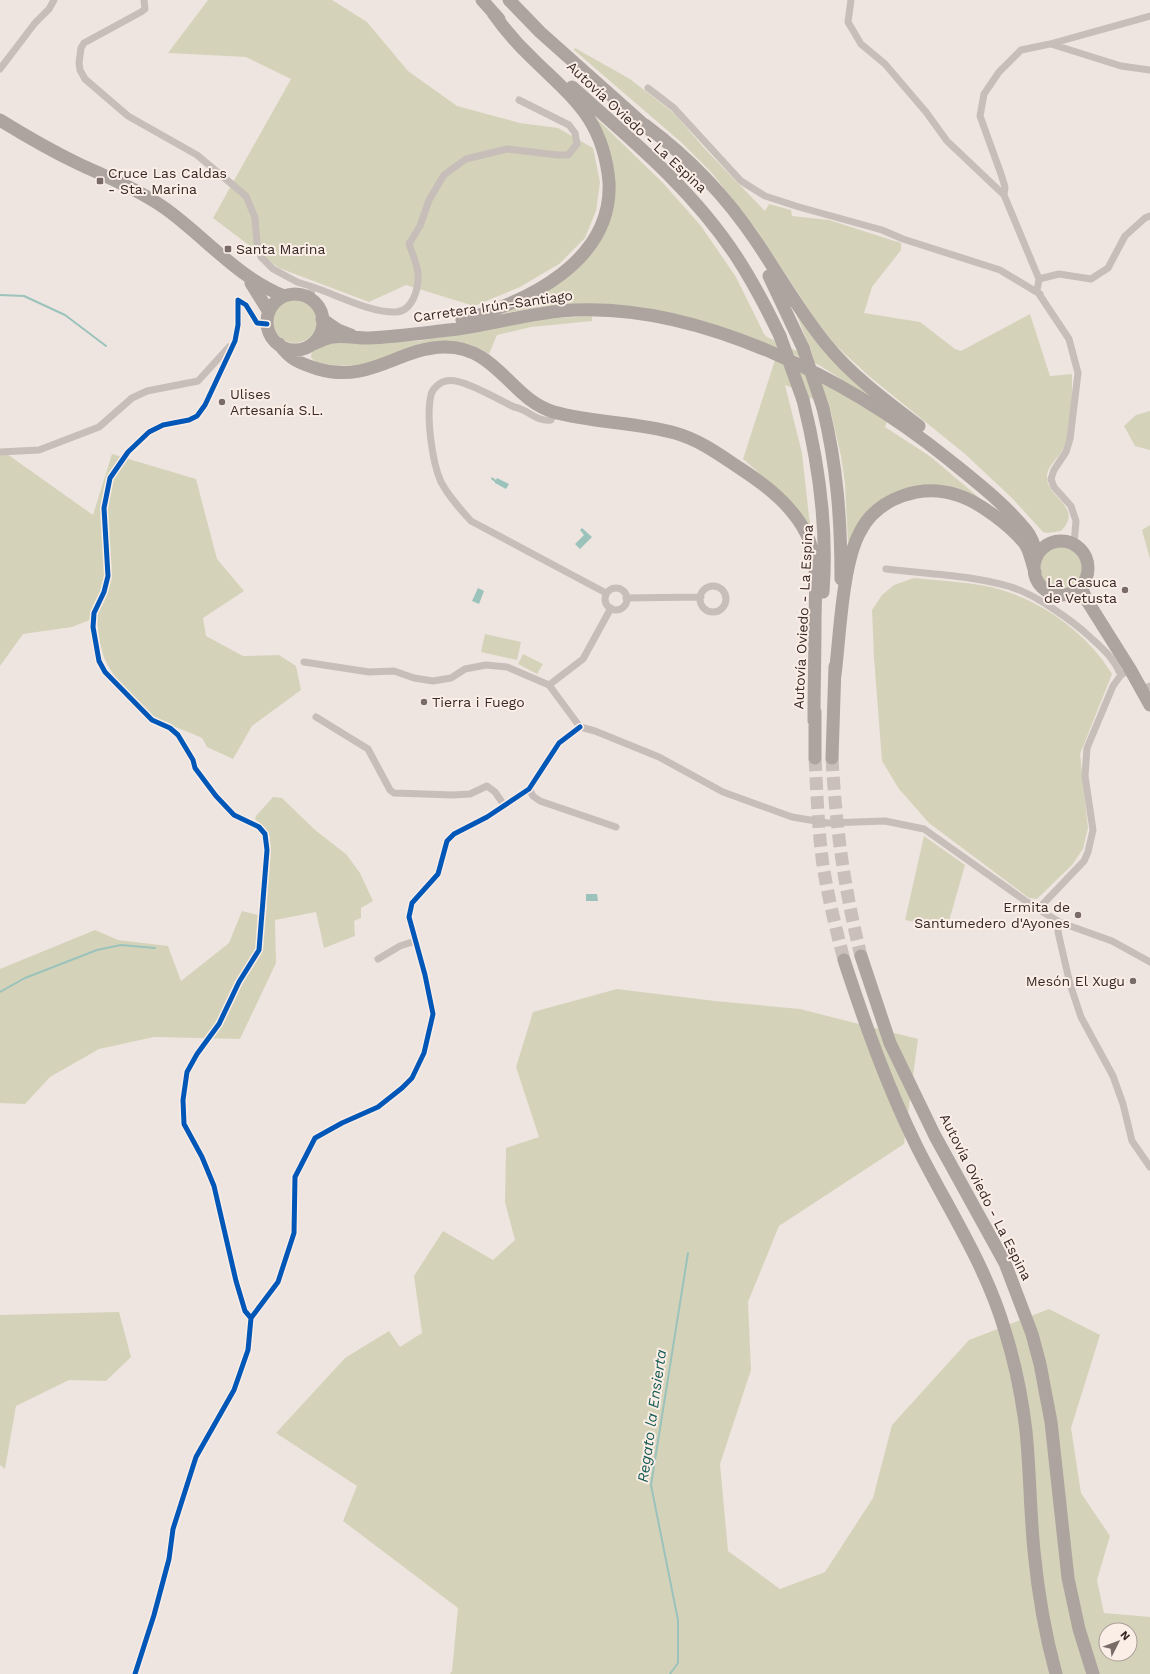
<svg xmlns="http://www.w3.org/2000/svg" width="1150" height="1674" viewBox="0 0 1150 1674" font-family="'Work Sans',sans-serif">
<rect width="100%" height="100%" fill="#eee5e0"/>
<!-- green -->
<path fill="#d4d3b9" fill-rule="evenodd" d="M208,0H332L367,22L408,71L457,106L520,123L558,128L593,148L600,182L596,211L585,238L559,264L520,287L474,306L406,285L369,302L279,268L213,218L291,79L246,57L168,53Z
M575,48L630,79L675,114L705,149L765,211L769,204L791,210L792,216L829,220L901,243V250L872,287L864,313L920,322L955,349L961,351L1030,314L1050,376L1072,374C1072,395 1073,431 1063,449C1059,458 1048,465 1047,475C1045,498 1085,506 1061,531L1048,533L1043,532L1012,498L965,454L870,377L834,344L815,319L754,226L711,172L682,143L574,50Z
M594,116L663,183L701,226L736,277L764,334L767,337L814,359L796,313L886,408L819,365L747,336L676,314L638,307L597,304L541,307L488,316L553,285L609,213Z
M273 321a22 22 0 1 1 44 0a22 22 0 1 1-44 0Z
M592,316V321L531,327L497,335L489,354C474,344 460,341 442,341C405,353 365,371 326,364C320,363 314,363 311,357L312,350L330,342L419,341L543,319Z
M775,360L824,383L887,421L885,427L931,457L990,507L915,487L848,543L845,484L841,456L829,404L808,397L807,394L785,385L802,453L809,517L813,537L803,517L791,501L762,479L758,472L743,459Z
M1150,411V450L1135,446L1124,426L1136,415Z
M0,449L93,515L112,454L196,479L217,559L244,591L203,618L206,636L243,656L279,655L296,666L301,690L252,726L233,759L207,747L202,738C187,731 171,726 157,719C149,715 142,706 137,700C107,670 100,660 97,617L72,627L23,634L0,666Z
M1150,525V559L1142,530Z
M1040 568a21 21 0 1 1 42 0a21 21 0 1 1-42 0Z
M914,578C941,581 977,582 1002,590C1045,603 1089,635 1112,674L1080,754L1088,828L1083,849L1072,865L1037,899L1029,898L929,823L899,789L882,761L874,658L872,610L882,595L894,585Z
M485,634L521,642L517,660L481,652Z
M523,654L543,664L537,674L518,664Z
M273,797L282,798L315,830L346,854L360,873L373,901L361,908V918L354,921L355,936L324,948L316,912L275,920L276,963L240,1039L154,1037L99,1049L50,1077L25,1104L0,1103V969L95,930L118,940L168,946L181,981L229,943L242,911L266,917L270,838L264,827L255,819L256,816Z
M924,836L965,865L947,928L905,920Z
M617,989L715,1001L800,1009L918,1039L904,1144L779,1226L748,1302L751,1370L720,1464L728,1551L780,1589L825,1572L873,1498L892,1425L969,1340L1049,1309L1100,1335L1071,1428L1081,1493L1110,1536L1097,1580L1104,1613L1150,1617V1674H450L452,1671L458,1608L343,1521L357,1486L276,1433L345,1358L389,1331L400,1347L422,1333L414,1276L443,1231L493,1260L515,1240L505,1202L506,1148L539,1137L516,1067L533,1012ZM1106,1630H1130V1654H1106Z
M119,1312L131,1357L106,1381L69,1380L16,1406L5,1469L0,1465V1315Z"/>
<!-- water -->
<path fill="#9bc3bb" d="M492,477L496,480L497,478L509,484L506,489L495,483V482L491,479Z
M582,528L592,537L580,549L575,544L584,535L580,530Z
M478,588L484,591L479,604L472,601Z
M586,894H597L598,901H586Z"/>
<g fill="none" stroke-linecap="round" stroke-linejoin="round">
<!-- stream -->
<path stroke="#9bc3bb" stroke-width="2" d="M0,295L24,296L65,315L106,346
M0,992L25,978L97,950L121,945L155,948
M670,1674L678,1663V1620L651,1485L688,1253"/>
<!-- highway-tunnel -->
<path stroke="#cabfbb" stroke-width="13" stroke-dasharray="13 6" stroke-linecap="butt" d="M815,758C817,794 818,829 823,865C828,897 836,929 844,960
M832,758C836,828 844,888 861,956"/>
<!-- street -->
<path stroke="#c7bdb9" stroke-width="7" d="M144,0L145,9L141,12L84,43L81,48L79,63L80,70L85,79L128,116L197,155L246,196L255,218L257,243L261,257L273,269L297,282L313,287L310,297
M851,0L848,22L861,44L885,64L926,112L947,141L1004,195L1039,279
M1051,44L1121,66L1150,70
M0,69L35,23L49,9L54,0
M648,88L674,108L741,181L765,196L799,207L882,230L903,239L1000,270L1040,294
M1004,195L1005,187L1001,174L980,116L984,94L999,72L1021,50L1050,44L1150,16
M313,287C337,295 371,313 396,312C413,311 419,288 418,273C417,264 412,253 409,244L420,226L429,200L444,175L466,159L507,149L558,155H568L577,144L575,133L569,125L519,100
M555,412L551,420C536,422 528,409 514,407C499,400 461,377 446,381C440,382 432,389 431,395C426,416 432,462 441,482C449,497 460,509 471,521L606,593
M0,452L39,450L99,427L132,398L147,391L198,381L229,347
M1074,544L1076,521L1071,506L1054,487L1051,479L1054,470L1066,452L1070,439L1078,373L1069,339L1037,291L1039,279L1059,274L1091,279L1108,268L1125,236L1145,218L1150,216
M886,569C927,574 971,575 1011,587C1033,593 1073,621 1090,637C1104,650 1113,657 1121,675
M700 599a13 13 0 1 1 26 0a13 13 0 1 1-26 0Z
M605 599a11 11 0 1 1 22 0a11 11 0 1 1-22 0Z
M626,598L701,597
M304,662L369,672L394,671L414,678L433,681L451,678L465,669L486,665L507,667L549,685L580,727L595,731L659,757L723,792L792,817L828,823L885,821L924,829L1027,902L1059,922L1112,941L1150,962
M549,685L583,659L611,608
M1142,689L1150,686
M316,717L368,749L390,790L394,793L453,795L470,794L487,786L495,792L504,805
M529,789L533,796L540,801L616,827
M1040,909L1043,904L1084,861L1088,852L1093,830L1085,776L1087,748L1113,686L1121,675L1130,669
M1059,922L1058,932L1070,984L1081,1017L1113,1076L1123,1104L1132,1141L1150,1167
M378,959L400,946L415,941
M251,1318L245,1311L236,1281L214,1186L202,1157L184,1124L183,1100L187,1072L197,1054L219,1024L239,982L259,950L267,850L265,834L259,827L234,815L216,796L195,768L193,760L178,735L170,728L152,720L105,672L99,661L93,627L94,613L104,592L108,576L104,508L110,478L128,452L149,432L163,425L189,420L197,416L205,405L235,341L238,325V300L246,305L257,323L267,324
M135,1674L154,1615L169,1559L173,1529L196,1457L234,1390L248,1350L251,1318L278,1282L294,1233L295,1177L315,1138L342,1123L378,1107L402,1088L412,1078L424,1053L433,1014L425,975L409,917L412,903L438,874L447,841L454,834L487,817L529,789L559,743L580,727"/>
<!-- highway -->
<path stroke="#ada49f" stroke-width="13" d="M482,0L499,19
M509,0L540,32L651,131
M572,87C631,139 693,190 736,256C753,282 767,309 780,336
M0,120C26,136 52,151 79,164C109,178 139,190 166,209C206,238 237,277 284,296
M645,125C688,157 726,196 756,241C779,275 799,311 826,344C852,376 886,401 919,426
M769,276L803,348
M251,283L269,312
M267 322a28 28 0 1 1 56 0a28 28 0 1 1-56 0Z
M322,319L338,330L351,335
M462,320C528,302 613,261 609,182C607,159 601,138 589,119C574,96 552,78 533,59C518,45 505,30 493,13
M279,344C291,360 299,363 318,369C370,384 398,348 444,347C497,346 510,399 554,412C593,423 636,422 675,433C700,440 720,455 741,469C767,486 793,506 807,535C819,561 815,594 815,622C815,655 814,688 814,721
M313,344C319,342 325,338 332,337C344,335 356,338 368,338C395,337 423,333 449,330C491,325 532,312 574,310C702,304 850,380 948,459C974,480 1005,504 1026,530C1032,537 1035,547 1037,556
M803,400C819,464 828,527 823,592
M823,408C837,466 841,519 841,579
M1034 568a27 27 0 1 1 54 0a27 27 0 1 1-54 0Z
M1081,586L1086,599L1130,669L1150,705
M835,675C840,635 842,565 860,532C877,498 921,483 957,495C978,501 1011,526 1025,544C1030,551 1032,564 1035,572
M815,712V758
M832,758L835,666
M861,956L890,1043L935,1136L1005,1263L1032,1334L1040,1364L1051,1422L1068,1578L1079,1629L1093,1674
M844,960C865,1024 887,1086 917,1147C947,1207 986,1265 1005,1331C1015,1363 1022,1397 1026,1431C1030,1471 1030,1511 1034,1551C1038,1593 1045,1634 1056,1674"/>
<!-- highway-bridge -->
<path stroke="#ada49f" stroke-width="13" d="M780,336L803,400
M803,348L823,408"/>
<!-- cycleway casing -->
<g stroke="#fbeee7" stroke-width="8">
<path id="cycleway" d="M251,1318L245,1311L236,1281L214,1186L202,1157L184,1124L183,1100L187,1072L197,1054L219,1024L239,982L259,950L267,850L265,834L259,827L234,815L216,796L195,768L193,760L178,735L170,728L152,720L105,672L99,661L93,627L94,613L104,592L108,576L104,508L110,478L128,452L149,432L163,425L189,420L197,416L205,405L235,341L238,325V300L246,305L257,323L267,324
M135,1674L154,1615L169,1559L173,1529L196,1457L234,1390L248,1350L251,1318L278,1282L294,1233L295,1177L315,1138L342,1123L378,1107L402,1088L412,1078L424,1053L433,1014L425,975L409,917L412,903L438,874L447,841L454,834L487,817L529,789L559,743L580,727"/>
</g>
<!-- cycleway -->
<use href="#cycleway" stroke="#0057b8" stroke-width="5"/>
</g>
<!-- markers -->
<g fill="#786b68" stroke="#fbeee7" stroke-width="1.5">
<rect x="96" y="177" width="8" height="8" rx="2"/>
<rect x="224" y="245" width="8" height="8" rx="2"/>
<circle cx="222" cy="402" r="4"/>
<circle cx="1125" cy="590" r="4"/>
<circle cx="424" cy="702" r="4"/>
<circle cx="1078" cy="915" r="4"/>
<circle cx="1133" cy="981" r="4"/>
</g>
<g text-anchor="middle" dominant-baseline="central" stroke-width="4" stroke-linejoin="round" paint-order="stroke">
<!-- street labels -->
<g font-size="14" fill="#382927" stroke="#fbeee7">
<text transform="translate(637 127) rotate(43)">Autovía Oviedo - La Espina</text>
<text transform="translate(493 306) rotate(-8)">Carretera Irún-Santiago</text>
<text transform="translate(803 617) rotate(-87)">Autovía Oviedo - La Espina</text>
<text transform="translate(986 1197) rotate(63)">Autovía Oviedo - La Espina</text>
</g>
<!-- poi labels -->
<g font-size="14" fill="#382927" stroke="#fbeee7" text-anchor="start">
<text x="108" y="173">Cruce Las Caldas<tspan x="108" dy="16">- Sta. Marina</tspan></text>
<text x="236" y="249">Santa Marina</text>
<text x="230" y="394">Ulises<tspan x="230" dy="16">Artesanía S.L.</tspan></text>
<text x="1117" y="582" text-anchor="end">La Casuca<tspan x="1117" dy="16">de Vetusta</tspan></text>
<text x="432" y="702">Tierra i Fuego</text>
<text x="1070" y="907" text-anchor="end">Ermita de<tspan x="1070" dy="16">Santumedero d'Ayones</tspan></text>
<text x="1125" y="981" text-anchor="end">Mesón El Xugu</text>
</g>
<!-- water labels -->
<g font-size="15" font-style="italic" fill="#185e56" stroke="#fbeee7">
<text transform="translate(652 1416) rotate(-82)">Regato la Ensierta</text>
</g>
</g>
<!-- north arrow -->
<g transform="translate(1118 1642) rotate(48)"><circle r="19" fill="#fbeee7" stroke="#ad9f9a"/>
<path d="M0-3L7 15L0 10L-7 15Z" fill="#786b68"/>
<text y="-6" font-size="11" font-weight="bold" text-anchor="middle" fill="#382927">N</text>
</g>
</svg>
